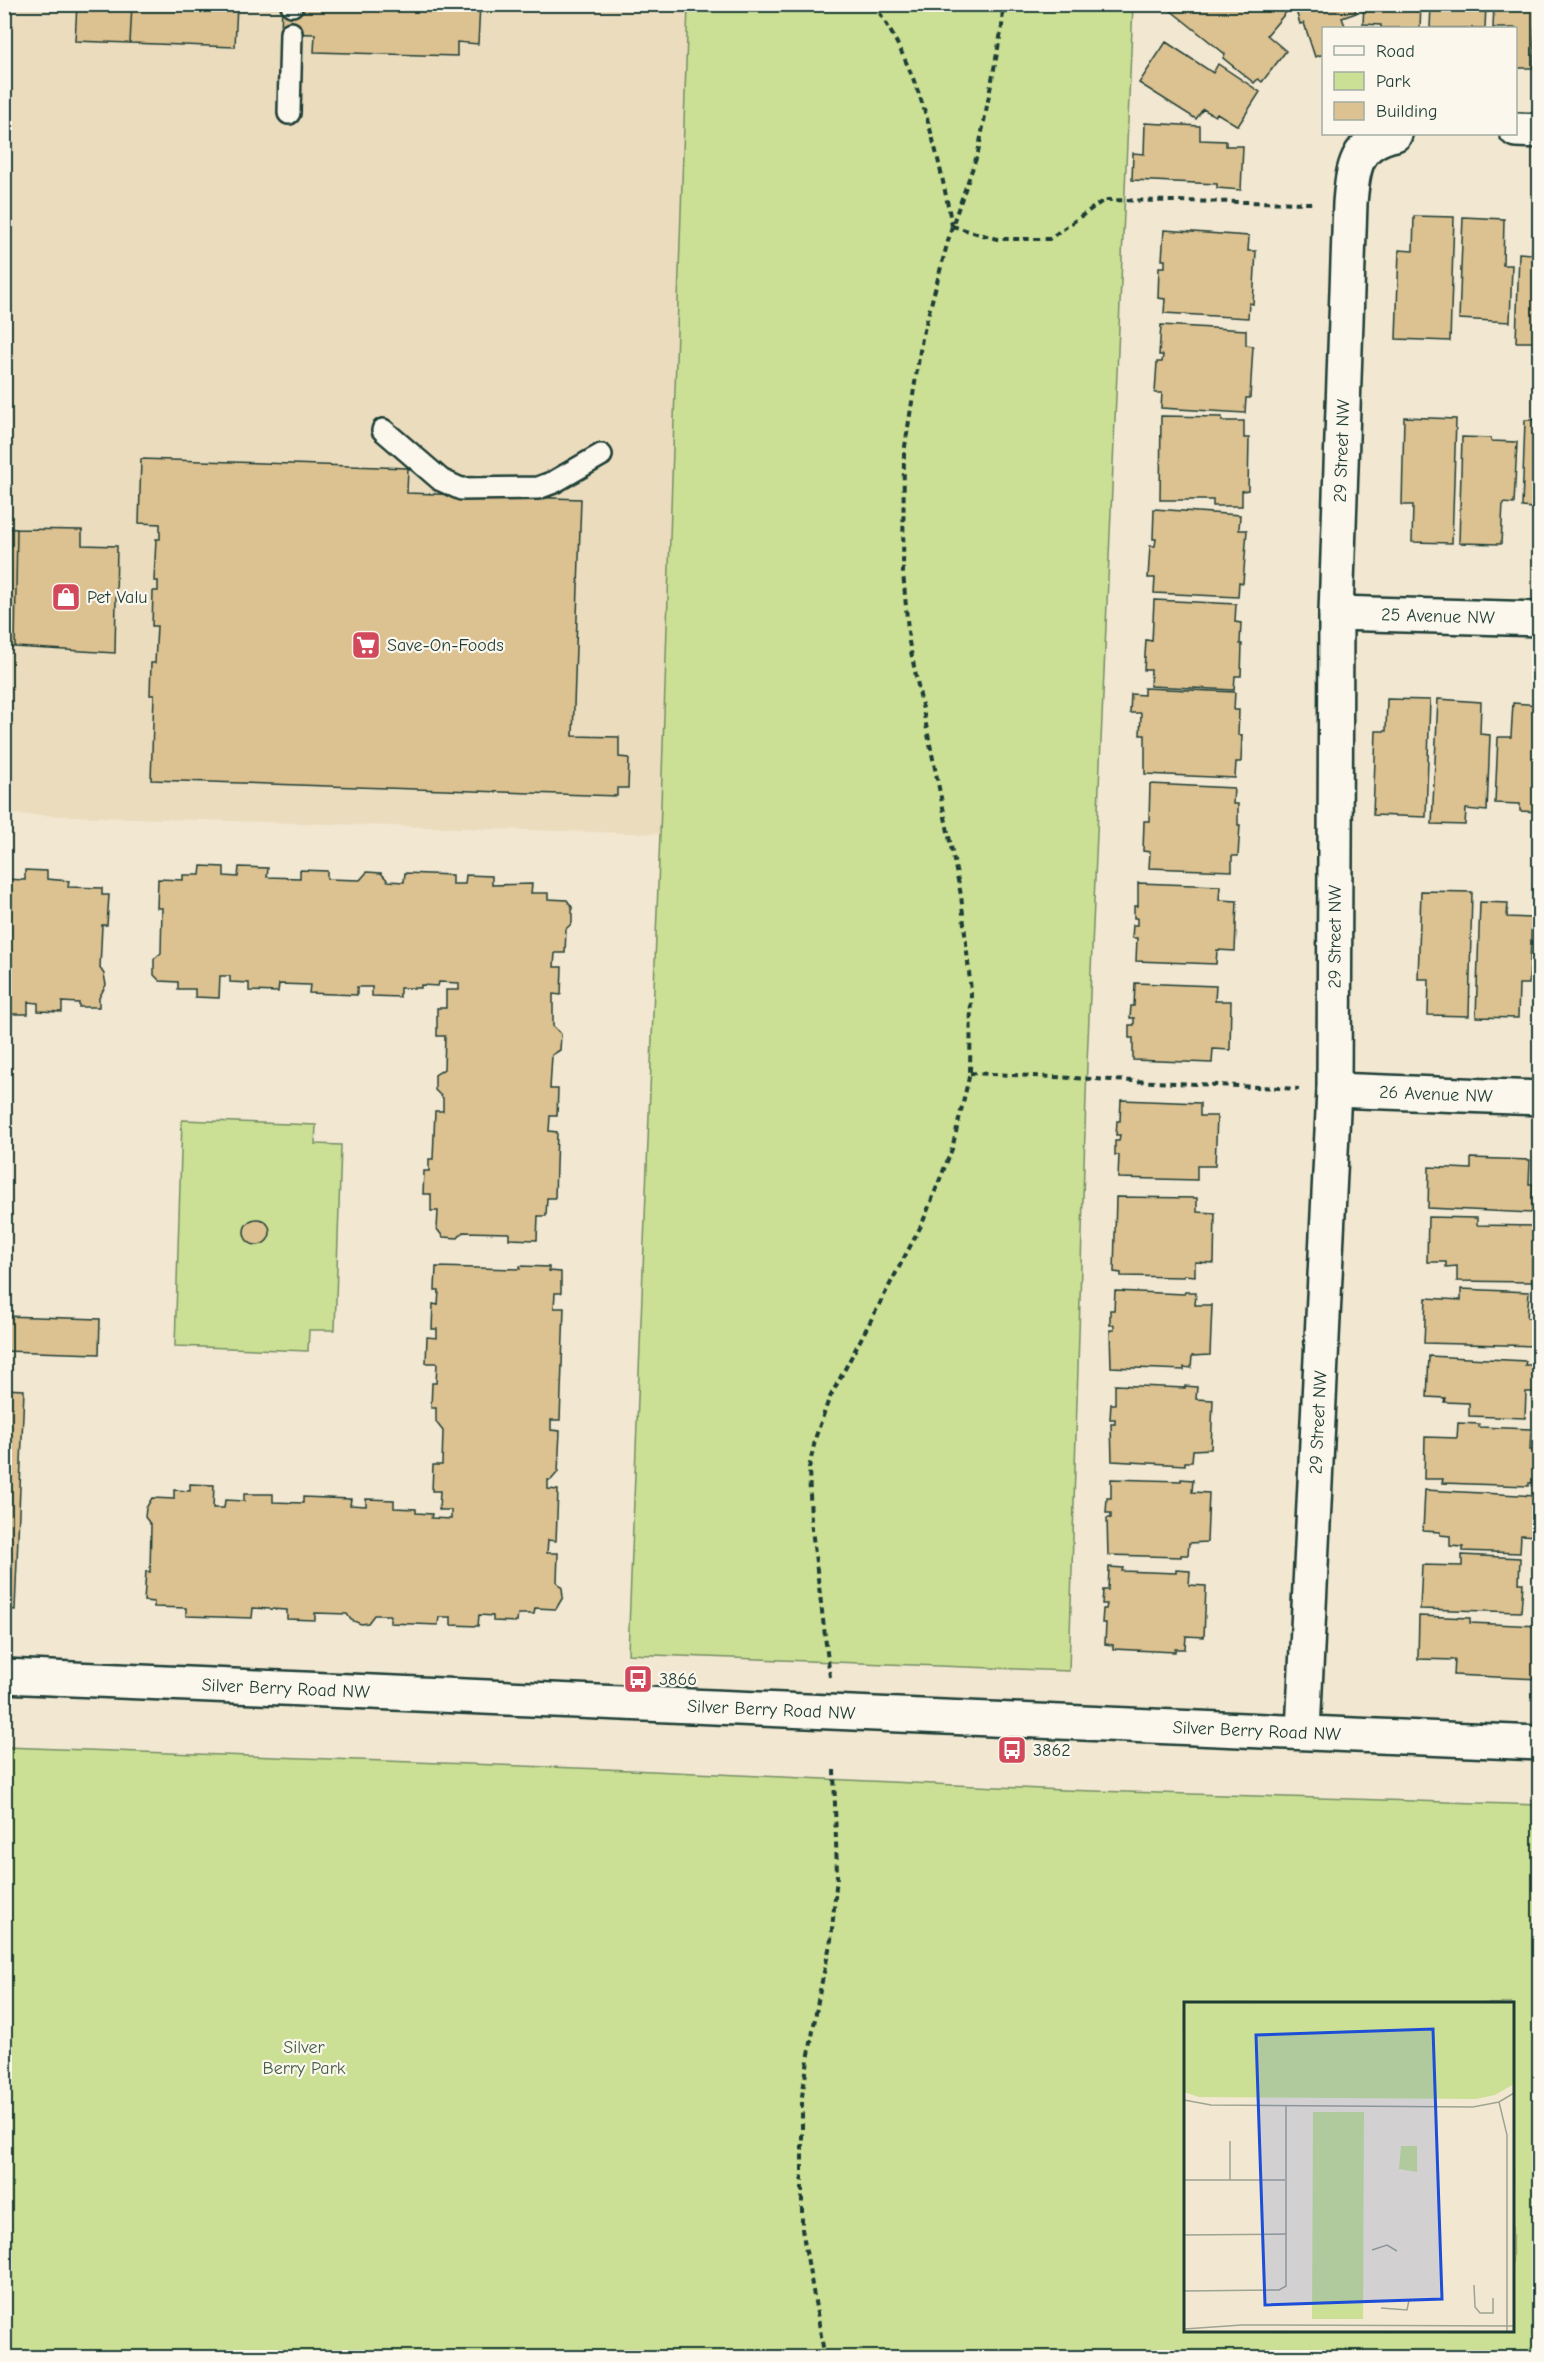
<svg xmlns="http://www.w3.org/2000/svg" width="1544" height="2362" viewBox="0 0 1544 2362" font-family="'Comic Neue',sans-serif">
<rect width="100%" height="100%" fill="#f2e7d1"/>
<filter id="ink" filterUnits="userSpaceOnUse"><feTurbulence type="fractalNoise" baseFrequency=".0167" numOctaves="2"/><feDisplacementMap in="SourceGraphic" scale="12" xChannelSelector="R" yChannelSelector="G"/><feConvolveMatrix kernelMatrix="1 2 1 2 8 2 1 2 1" color-interpolation-filters="sRGB"/></filter>
<g filter="url(#ink)">
<!-- built -->
<path fill="#ebdcbe" d="M5,5H688L660,834L5,814Z"/>
<!-- green -->
<path fill="#cbe095" stroke="#758e64" stroke-width="1.5" fill-rule="evenodd" d="M688,5H1133L1087,1063L1069,1671L628,1654L660,834Z
M182,1120L316,1125L315,1144L341,1145L335,1330H309L308,1351L175,1346Z
M5,1747L630,1770L1062,1790L1539,1805V2357H5ZM1186,2004H1512V2330H1186Z"/>
<!-- building -->
<path fill="#dcc191" stroke="#1f3d34" stroke-width="1.5" d="M77,4H132L130,43L75,41Z
M132,4H237L235,47L130,43Z
M282,4H480L478,44L457,42V56L314,52L315,34L281,33Z
M1175,4H1281L1288,10L1267,35L1286,51L1262,82L1258,79L1254,83L1223,58L1225,54L1170,10Z
M1294,4H1353L1356,13L1342,18L1346,28H1324V54L1315,57L1304,23L1300,24Z
M1364,4H1421L1420,28H1381V25L1363,24Z
M1431,4H1486L1485,28H1430Z
M1494,4H1540V26H1535L1533,68H1516V28H1493Z
M1166,42L1213,73L1218,64L1260,92L1238,126L1217,113L1215,116L1203,109L1196,119L1139,83Z
M1145,123L1200,126V140L1226,141V146H1243L1241,190L1217,188V184L1132,180L1133,153L1144,154Z
M1414,216L1454,217L1450,341L1396,339L1399,250L1413,251Z
M1463,217L1504,219L1503,265H1512L1510,322L1459,319Z
M1534,221H1540V342H1516L1519,253L1532,254Z
M1164,230L1249,236L1248,251H1256L1253,304L1249,303L1248,318L1164,313L1165,299L1158,298L1159,267H1165V260H1162Z
M1161,325L1246,330V345L1253,346L1250,398H1246L1245,413L1161,408L1162,393H1155L1157,362H1162L1163,355H1159Z
M1161,416L1222,417V421H1244V438H1249L1248,490L1242,491V506H1213V500H1160Z
M1404,417L1456,419L1452,543L1412,542L1413,505H1402Z
M1525,420H1540V544H1533L1534,508L1522,507Z
M1462,437L1491,438V441L1517,442L1514,504L1503,503L1501,544L1459,543Z
M141,459L408,468L407,493L581,499L573,736L619,737V757L629,758L628,788H617V796L151,780L154,695H150L151,663H155L157,626H152L153,591H158V581H154L156,539H160V524L139,523Z
M1154,509L1240,515L1239,530H1247L1243,583L1239,582L1238,597L1154,593L1155,578H1148L1150,546H1155L1156,539H1153Z
M4,528L17,529L15,647H4Z
M17,529L82,530V545L117,546L115,653L15,647Z
M1154,600L1236,604L1235,622L1241,623L1240,644H1242L1241,676H1235L1234,690L1150,686L1151,670H1144L1146,640L1152,641Z
M1144,688L1235,692L1234,710H1239L1238,735H1242L1241,762H1236L1235,778L1145,774V735H1140L1141,713H1130L1131,694L1144,695Z
M1387,699L1430,700L1426,817L1373,815L1376,731H1386Z
M1438,699L1481,702L1480,734L1490,735L1487,811L1466,809L1465,825L1432,824Z
M1513,703L1540,705V812L1520,811V804L1495,803L1498,737H1511Z
M1150,784L1234,788L1233,804H1238V825H1240L1238,856H1232V871L1149,868L1150,852L1143,851L1144,821H1149Z
M201,866L224,867V876L238,877L239,867L268,868L267,877L300,878V870L327,871V879L360,880L367,872L381,873L388,881L404,882L405,873L452,875V884H465L466,875L492,876V885L532,884L531,893H548V899L567,900L572,907V923L566,929L565,953H555L554,967H562L561,995L553,994V1026L561,1034L560,1050L552,1055L550,1089H558L557,1116H550L549,1131L557,1132L555,1198H547L546,1216H538L537,1240L509,1239V1233L463,1232L458,1238L443,1237L437,1229L438,1211H431V1194H423L424,1171H429V1159H433L435,1111H443V1098L435,1090V1075L444,1069L445,1036H437V1008H446V990H459V983L439,982L438,986L421,985V988H400V997L372,996V987H357V995L309,993L310,985L279,984L278,992L249,991V983L230,982V976H220L219,998L195,997V989H178V982L160,981L154,975V959L161,953L162,908H157L158,879L183,880V875H200Z
M25,870L47,871V879L69,881L68,887L102,888V895H109L107,925H102L100,968L104,974L106,985L99,998V1007H79V1003L62,1002V1012L38,1011V1003L28,1002V1014H6L4,879L25,880Z
M1138,883L1220,886L1219,900L1237,901L1235,951L1217,950L1216,964L1136,961L1137,938H1132L1133,925H1137V918H1134V906H1138Z
M1421,891L1472,892L1469,1016L1428,1015L1429,979H1418Z
M1480,902L1508,903L1507,917L1532,918L1529,984H1519L1518,1018L1476,1017Z
M1540,927V996H1537Z
M1135,983L1216,986L1215,1001H1231L1230,1050L1213,1049L1212,1063L1133,1060V1038H1129V1025H1134V1018H1130L1131,1006H1134Z
M1121,1100L1200,1103V1116H1217L1215,1166H1197V1180L1118,1178L1119,1155H1115V1141H1119L1120,1135H1116L1117,1121H1120Z
M1471,1158L1530,1160L1529,1184H1533L1532,1213L1428,1208L1429,1167L1471,1169Z
M1116,1197L1197,1198V1212L1215,1213L1214,1263L1195,1262V1276L1184,1275V1277L1121,1276V1273L1114,1272Z
M1428,1217L1477,1218V1225L1540,1226V1260L1532,1259V1282L1457,1281V1266L1446,1267V1262H1427Z
M244 1232a13 13 0 1 1 26 0a13 13 0 1 1-26 0Z
M520,1266L549,1267V1271L561,1272V1293H555L554,1308H564L560,1420H551V1430L560,1431L558,1472L551,1480H548V1489L558,1490L556,1541L548,1540L547,1553H558L557,1582L562,1588L563,1597L556,1609L535,1608L534,1614H518L517,1622L493,1621V1616L479,1615L478,1626L451,1625V1617H439L438,1625L390,1623V1615H374L368,1623L361,1624L351,1620L347,1614L315,1613V1620L287,1619V1610L253,1608L252,1618L186,1616V1608L154,1607V1602L144,1601L146,1571L150,1572L151,1525L145,1517L146,1508L152,1498L174,1499V1490L190,1491V1484L214,1485L213,1508H224L225,1500L244,1501V1494H273V1502L303,1503V1497L351,1499L350,1505L366,1506V1499L394,1500V1508L416,1509V1513L432,1514L431,1518L451,1519V1510H439L440,1491H432L433,1465H442L443,1431L436,1422V1408H431L432,1383H436L437,1363H426L427,1337L437,1338V1329H432L433,1304L438,1305L439,1290H435L436,1267L520,1269Z
M1461,1289L1529,1292L1527,1318L1539,1319L1538,1346L1424,1343L1426,1298L1461,1300Z
M1115,1291L1184,1294L1185,1292H1196L1195,1305H1212L1210,1355L1192,1356L1191,1368L1184,1367V1370L1111,1367L1110,1330H1114V1325H1110V1310H1114Z
M4,1316L100,1319L99,1354L4,1351Z
M1429,1356L1526,1361L1525,1365H1539L1538,1392H1526L1525,1418L1469,1416V1403L1444,1402L1445,1398L1427,1397Z
M1115,1385L1185,1388V1386L1197,1387L1196,1399L1213,1400L1211,1449L1193,1450L1192,1462H1185V1465L1112,1461L1111,1424H1115V1419H1110L1111,1404H1115Z
M4,1389L24,1390L15,1610L4,1609Z
M1458,1423L1479,1424V1427L1531,1429L1530,1450H1538L1537,1483H1529V1486L1442,1483L1443,1479H1424L1425,1437L1457,1438Z
M1111,1479L1181,1481V1479L1193,1480L1192,1492L1209,1493L1207,1542L1189,1543L1188,1555H1181V1557L1108,1555L1107,1518H1111V1513H1106L1107,1498H1111Z
M1425,1490L1536,1496L1535,1514H1539L1538,1536L1521,1535L1520,1553L1463,1551V1547L1450,1546V1536L1440,1535V1532L1423,1531Z
M1462,1555L1520,1558L1519,1583H1523L1521,1612L1420,1609L1422,1565L1462,1566Z
M1109,1567L1123,1568L1122,1571L1176,1573V1570L1190,1571L1189,1585L1206,1586L1204,1637L1186,1636L1185,1649H1175V1652L1113,1649V1645L1105,1644L1106,1623H1102L1103,1609H1106L1107,1604H1102L1103,1590H1108Z
M1419,1616L1470,1618V1623L1540,1626V1679L1454,1675L1455,1660L1418,1659Z"/>
<g fill="none" stroke-linecap="round" stroke-linejoin="round">
<!-- service casing -->
<g stroke="#1f3d34" stroke-width="26">
<path id="service" d="M292,5V4
M289,113L291,33
M383,430L441,480L461,489L538,488L554,482L601,455"/>
</g>
<!-- minor casing -->
<g stroke="#1f3d34" stroke-width="38">
<g id="minor">
<path d="M1516,130L1540,131"/>
<path id="s1" d="M1336,613L1540,619"/>
<path id="s2" d="M1334,1090L1540,1098"/>
<path id="s3" d="M1303,1731L1334,1090L1336,613L1350,203C1353,168 1355,142 1395,134"/>
</g>
</g>
<!-- tertiary casing -->
<g stroke="#1f3d34" stroke-width="38">
<g id="tertiary">
<path id="s4" d="M4,1676L1540,1743"/>
</g>
</g>
<!-- path -->
<path stroke="#1f3d34" stroke-width="4" stroke-dasharray="6 4.5" stroke-linecap="butt" d="M874,4C921,75 936,144 952,226
M952,226L997,239H1049L1104,200L1313,203
M970,1073L1299,1089
M830,1677L811,1521L809,1468L816,1436L829,1399L922,1224L952,1149L970,1073L971,991L961,895L909,642L903,572L904,453L922,338L952,226L978,153L1002,27L1003,4
M825,2358L802,2229V2096L819,1995L831,1940L837,1876L834,1770"/>
<!-- service -->
<use href="#service" stroke="#fbf7ec" stroke-width="21"/>
<!-- minor -->
<use href="#minor" stroke="#fbf7ec" stroke-width="33"/>
<!-- tertiary -->
<use href="#tertiary" stroke="#fbf7ec" stroke-width="33"/>
</g>
</g>
<!-- icons -->
<defs>
<g id="shop-square" transform="scale(1.5)"><rect x="-9" y="-9" width="18" height="18" rx="4" fill="#d1495b" stroke="#fbf7ec"/><path d="M-5-2.5h2.3a2.7 3.5 0 0 1 5.4 0H5L5.5 6h-11ZM-1.5-2.5h3a1.5 2.3 0 0 0-3 0Z" fill="#fff"/></g>
<g id="supermarket-square" transform="scale(1.5)"><rect x="-9" y="-9" width="18" height="18" rx="4" fill="#d1495b" stroke="#fbf7ec"/><path d="M-6-5.5h2.5l.6 2H6L4.5 2H-2.5L-4.4-4H-6ZM-1.5 3.2a1.3 1.3 0 1 0 .1 0ZM3 3.2a1.3 1.3 0 1 0 .1 0Z" fill="#fff"/></g>
<g id="bus-square" transform="scale(1.5)"><rect x="-9" y="-9" width="18" height="18" rx="4" fill="#d1495b" stroke="#fbf7ec"/><path d="M-5-6H5V4H4V6H2V4H-2V6H-4V4H-5ZM-3.5-4V0h7V-4ZM-3.5 1.2v1.5H-2V1.2ZM2 1.2v1.5H3.5V1.2Z" fill="#fff"/></g>
</defs>
<g fill-rule="evenodd">
<use href="#shop-square" x="66" y="597"/>
<use href="#supermarket-square" x="366" y="645"/>
<use href="#bus-square" x="638" y="1679"/>
<use href="#bus-square" x="1012" y="1750"/>
</g>
<g text-anchor="middle" dominant-baseline="central" stroke-width="4.5" stroke-linejoin="round" paint-order="stroke">
<!-- street labels -->
<g font-size="18" fill="#1f3d34" stroke="#fbf7ec">
<text stroke="none"><textPath href="#s3" startOffset="1281">29 Street NW</textPath></text>
<text stroke="none"><textPath href="#s1" startOffset="102">25 Avenue NW</textPath></text>
<text stroke="none"><textPath href="#s3" startOffset="795">29 Street NW</textPath></text>
<text stroke="none"><textPath href="#s2" startOffset="102">26 Avenue NW</textPath></text>
<text stroke="none"><textPath href="#s3" startOffset="309">29 Street NW</textPath></text>
<text stroke="none"><textPath href="#s4" startOffset="282">Silver Berry Road NW</textPath></text>
<text stroke="none"><textPath href="#s4" startOffset="768">Silver Berry Road NW</textPath></text>
<text stroke="none"><textPath href="#s4" startOffset="1254">Silver Berry Road NW</textPath></text>
</g>
<!-- poi labels -->
<g font-size="18" fill="#1f3d34" stroke="#fbf7ec" text-anchor="start">
<text x="87" y="597">Pet Valu</text>
<text x="387" y="645">Save-On-Foods</text>
<text x="659" y="1679">3866</text>
<text x="1033" y="1750">3862</text>
</g>
<!-- park labels -->
<g font-size="18" fill="#415e47" stroke="#fbf7ec">
<text x="304" y="2047">Silver<tspan x="304" dy="21">Berry Park</tspan></text>
</g>
</g>
<!-- overview -->
<g transform="translate(1184 2002)">
<rect width="330" height="330" fill="#f2e7d1"/>
<path d="M0,0H330V82L311,93L292,97L15,95L0,90ZM129,110H180L179,317H128ZM217,144H233V170L215,167Z" fill="#cbe095"/>
<path fill="none" stroke="#9ea392" stroke-width="1.5" d="M0,98L27,103L289,105L315,100L330,91M315,100L323,133V330M0,178H101M46,178V139M0,233L103,232M188,248L203,243L213,249M290,283L291,305L296,311H309V296M0,289L95,288L102,284V104M197,306L223,308L225,298M0,327L58,323L330,324"/>
<path fill="#1d4ed8" fill-opacity="0.15" stroke="#1d4ed8" stroke-width="3" d="M249,27L258,297L81,303L72,33Z"/>
<rect width="330" height="330" fill="none" stroke="#1f3d34" stroke-width="3"/>
</g>
<!-- margin -->
<rect width="1544" height="2362" fill="none" stroke="#fbf7ec" stroke-width="24"/>
<rect x="12" y="12" width="1520" height="2338" fill="none" stroke="#1f3d34" stroke-width="2" filter="url(#ink)"/>
<!-- legend -->
<rect x="1322" y="27" width="195" height="108" fill="#fbf7ec" stroke="#a3ada2" stroke-width="1.5"/>
<rect x="1334" y="46" width="30" height="9" fill="#fbf7ec" stroke="#a3ada2" stroke-width="1.5"/>
<text x="1376" y="57" font-size="18" fill="#1f3d34">Road</text>
<rect x="1334" y="72" width="30" height="18" fill="#cbe095" stroke="#a3ada2" stroke-width="1.5"/>
<text x="1376" y="87" font-size="18" fill="#1f3d34">Park</text>
<rect x="1334" y="102" width="30" height="18" fill="#dcc191" stroke="#a3ada2" stroke-width="1.5"/>
<text x="1376" y="117" font-size="18" fill="#1f3d34">Building</text>
</svg>
